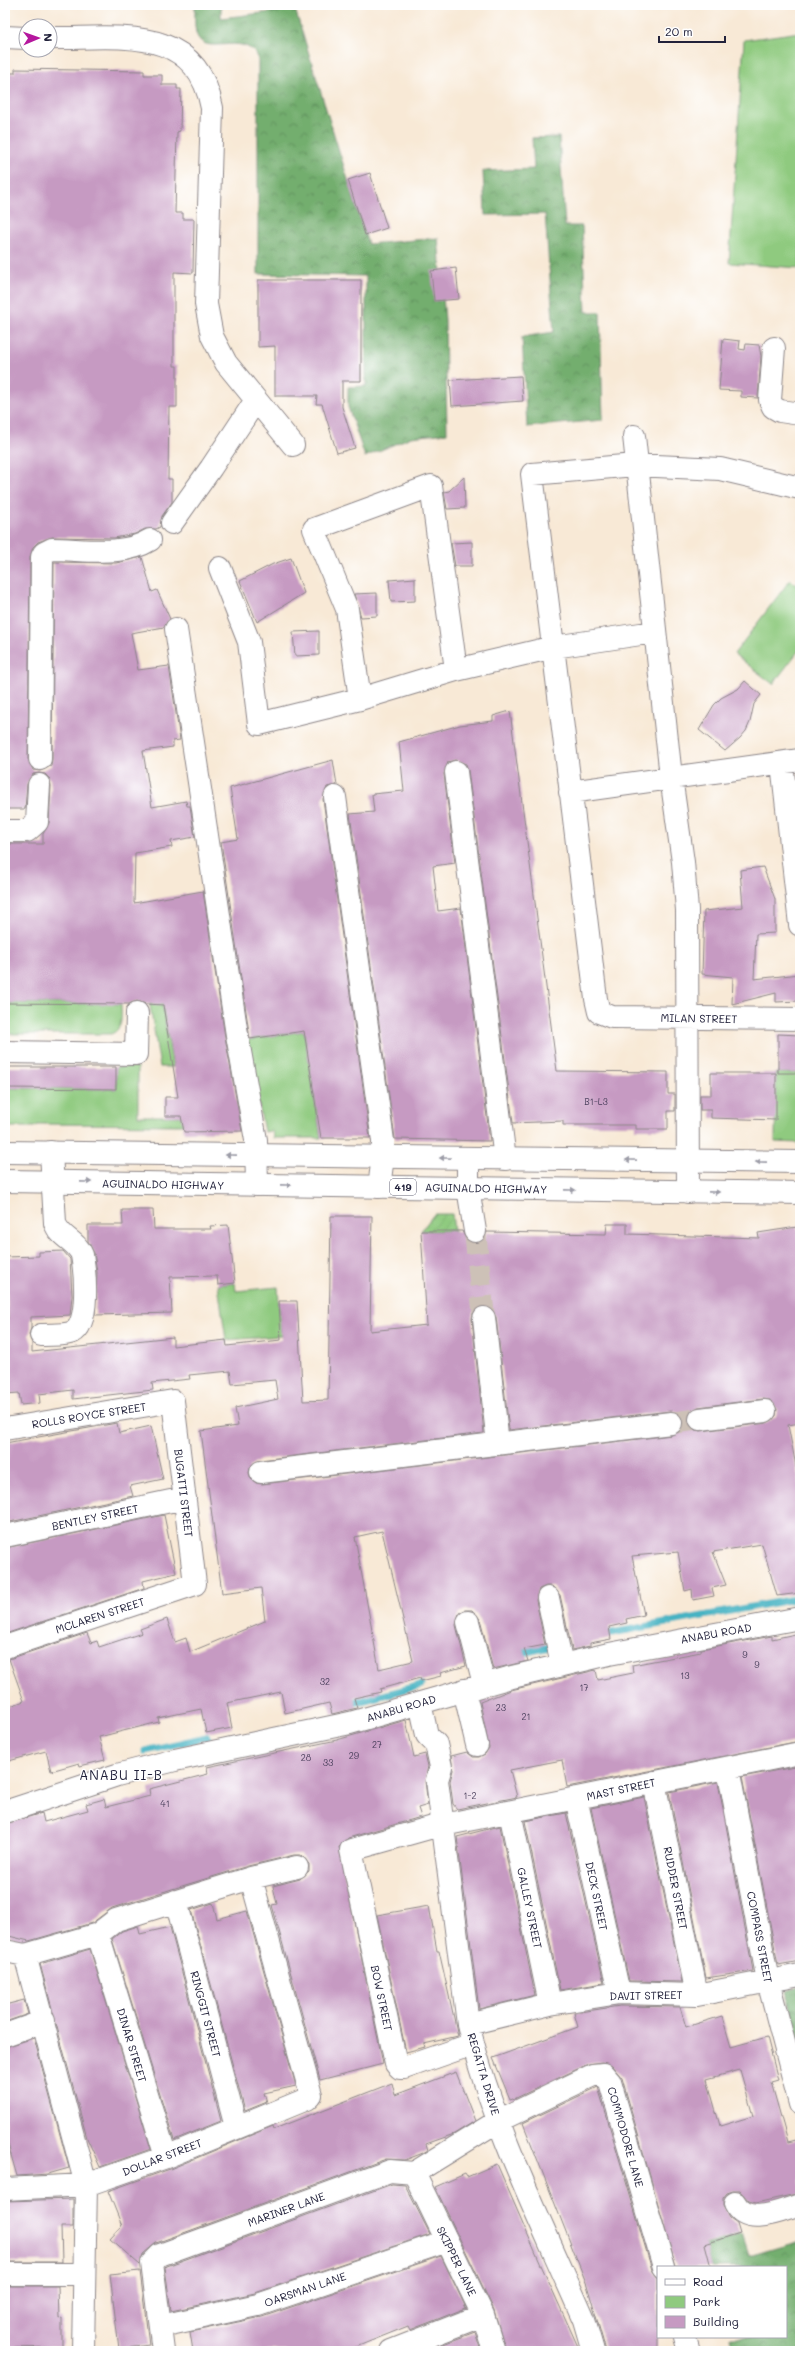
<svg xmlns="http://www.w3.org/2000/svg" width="805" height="2356" viewBox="0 0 805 2356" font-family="Mali,sans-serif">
<defs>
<pattern id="forest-crowns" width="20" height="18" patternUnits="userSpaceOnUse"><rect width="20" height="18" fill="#73ae6e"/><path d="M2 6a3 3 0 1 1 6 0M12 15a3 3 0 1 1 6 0" fill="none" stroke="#5e8d5c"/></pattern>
<pattern id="garden-furrows" width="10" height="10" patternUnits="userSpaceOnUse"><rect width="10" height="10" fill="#8fca7f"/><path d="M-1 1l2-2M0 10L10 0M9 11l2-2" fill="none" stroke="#7bad6f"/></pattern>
</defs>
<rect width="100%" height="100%" fill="#fff"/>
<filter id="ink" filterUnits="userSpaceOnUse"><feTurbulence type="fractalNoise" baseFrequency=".025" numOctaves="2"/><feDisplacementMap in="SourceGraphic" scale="8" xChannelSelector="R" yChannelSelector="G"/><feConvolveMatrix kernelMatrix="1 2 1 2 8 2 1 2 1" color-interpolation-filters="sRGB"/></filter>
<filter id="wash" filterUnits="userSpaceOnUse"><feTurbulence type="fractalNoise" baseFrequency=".012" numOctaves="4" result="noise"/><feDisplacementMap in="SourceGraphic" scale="16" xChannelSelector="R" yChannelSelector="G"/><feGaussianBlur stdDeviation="0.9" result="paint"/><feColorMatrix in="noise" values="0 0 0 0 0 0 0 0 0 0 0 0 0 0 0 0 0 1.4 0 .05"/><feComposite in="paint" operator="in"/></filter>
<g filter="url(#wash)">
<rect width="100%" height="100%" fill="#f8e9d6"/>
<!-- green -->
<path fill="#8fca7f" stroke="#58765d" d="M800,32V268L729,263L744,40Z
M790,580L800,587V649L773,684L734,654Z
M150,985H159L173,1067H160L150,1005Z
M5,1003L121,1004C121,1016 124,1029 111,1034H5Z
M304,1031L321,1138H273L272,1131L264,1132L247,1040Z
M116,1067H138V1116H182L183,1125L40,1124L34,1127H5V1088L116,1089Z
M776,1073H800V1143L775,1142Z
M235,1283L236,1291L278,1287L281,1336L226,1340L218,1285Z"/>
<!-- forest -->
<path fill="url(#forest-crowns)" stroke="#4a6854" d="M195,5H221V18L295,9L368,244L438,238L445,320L447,433L411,437L365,457L348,407V387L366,386V276L258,274V57C242,29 204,60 196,33C194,25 195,14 195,5Z
M559,137L565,226H582L586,312H600L603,420L527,427L522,337L554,332L545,214L485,215L483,171L534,169L532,138Z
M800,1985V2047L786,1990Z
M742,2234L749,2256L800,2241V2351H735L731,2337H786V2267H711L705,2245Z"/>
<!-- garden -->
<path fill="url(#garden-furrows)" stroke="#58765d" d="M434,1214H452L454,1231H421Z"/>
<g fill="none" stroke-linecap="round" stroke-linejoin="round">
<!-- stream -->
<path stroke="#46b3c3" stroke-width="7" d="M612,1633L800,1598
M527,1652L549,1647
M346,1705L421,1685
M145,1751L207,1737"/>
</g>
<g id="blocks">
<!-- building -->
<path fill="#c69ac2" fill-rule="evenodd" d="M15,69L144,71V75H162V85H177V89H181L180,131L177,132L175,213H183V219H194L193,273L174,272V366H177V407H169L168,479H172V502L162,516L160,527L156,529H145L135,534L114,538L52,537L38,542L33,547L30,557L28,759L33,770L40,771L51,766L52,759L54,562L116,563L142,557L152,592L157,590L170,619L164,627L131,633L138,670L169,666L180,740L173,741V747L143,751L152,807L186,801L187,806H190L195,837L171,841L172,847L135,853L134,903L203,891L225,1037L242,1131L184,1132L181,1116H165V1097H178L163,1005L146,1004L137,1001L129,1004L5,1003V844H43V834L49,823L51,786L50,779L45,774L39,773L33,774L27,784L25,809H5V73H15Z
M370,173L387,228L365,235L348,180Z
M456,268L459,299L434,301L431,271Z
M258,280H361V381H342V407L355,448L337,453L322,404H316L317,396H275V346L258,347Z
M723,339L740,341L739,349L745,350L746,344L759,345L761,356L758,398L741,397V391L719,390Z
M521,376L523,401L452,406L450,380Z
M464,477L465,508L447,509L444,492L449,491Z
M472,542V566H455L451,543Z
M291,558L304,593L257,622L240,581L273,564Z
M415,578V601L391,602L389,580Z
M377,593V616L361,617L354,594Z
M319,631V655L295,656L293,632Z
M745,681L761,695L754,704L750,722L746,731L740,738L725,751L699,730L714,705L721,698L738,689Z
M510,711L557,1071L668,1072V1094H675V1111H668V1129H636V1125H563V1121L513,1123L468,770L466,764L455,760L448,762L444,774L455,863L433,866L438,911L461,908L490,1141L395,1139L350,814L374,812L372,794L404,791L399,742L460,725L493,721V716Z
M333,760L337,785L327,787L323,799L370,1138H321L304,1031L250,1039L221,842L238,839L230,788Z
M763,867L775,899V933L756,934L754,979L800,974L799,1001L776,1002V993L732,1004L733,977L702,974L704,911L743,907L740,870Z
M778,1034L800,1035V1073H778Z
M8,1067H116V1089L8,1088Z
M711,1073H776V1120L711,1118V1110H700V1095H711Z
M122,1210H153L154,1229H211L210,1226L228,1225L235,1283L218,1285L217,1276L170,1277L172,1313L95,1315L97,1272L94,1253L88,1241V1225H123Z
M331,1216H372L370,1331L427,1325L421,1231H462L466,1239L477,1243L483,1240L487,1232L606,1234L607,1224H627V1234L759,1238L758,1233L797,1227L800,1246V1423L788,1425L800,1487V1593L777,1596L762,1544L713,1552L726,1585L712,1588L714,1596L693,1600L692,1589L685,1591L678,1552L632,1556L644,1615L626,1619L627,1623L609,1627L611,1639L590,1643V1646L572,1650L560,1595L552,1586H546L539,1589L536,1600L545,1645L524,1649L528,1661L493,1669L480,1619L472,1610H465L459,1613L456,1625L466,1666L440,1673L441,1676L421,1681L420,1678L380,1689L381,1692L354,1698L357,1708L332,1714L329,1703L285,1713L281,1692L227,1703L232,1728L206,1733L201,1709L158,1718L159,1722L99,1737L105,1760L80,1766L79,1763L51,1771L46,1751L5,1762V1708L24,1701L9,1659L87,1633L91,1643L97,1641L99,1647L142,1633L140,1629L167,1619L175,1642L186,1638L190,1652L265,1621L261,1588L222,1593L201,1431L238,1426L235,1408L278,1399L275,1380L232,1384L230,1371L189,1375L190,1379L152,1383L153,1390L73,1399V1390L39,1394L40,1403L21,1405L19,1393L5,1394V1319H8L5,1257L39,1256V1252L63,1251L70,1259L72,1296L70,1315L31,1317V1328L29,1335L32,1343V1352L173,1337V1346L226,1340L227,1346L281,1340L279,1301H297L303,1401L328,1400ZM482,1306L489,1307L496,1317L509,1430L670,1411L676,1412L681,1416L683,1422L682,1428L672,1435L262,1484L256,1483L251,1479L249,1473L250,1467L260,1460L484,1433L472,1319L473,1313ZM763,1399L770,1400L777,1409L776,1416L767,1423L701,1431L695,1430L688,1421L689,1414L698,1407ZM382,1531L413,1661L379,1669L355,1537Z
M117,1423L119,1433L151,1426L163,1479L130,1486L133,1496L5,1523V1443Z
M164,1515L176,1573L143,1581L144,1588L5,1634V1548Z
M800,1633V1741L567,1787L562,1760L510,1770L517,1797L457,1809L453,1804L450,1781L453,1770L451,1756L467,1752L473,1757H479L485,1754L489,1748L480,1702L511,1690L596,1670L598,1680L633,1673L632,1665L701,1652V1649L772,1636V1639Z
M406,1720L414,1757L425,1754L428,1766L425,1781L428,1805L418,1808L421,1817L348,1838L339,1847L383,2064L320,2080L272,1905L277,1904L273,1886L300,1879L309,1871V1864L301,1855H294L248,1866L172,1889L112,1908L92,1923L29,1941L5,1935V1824L42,1813L44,1822L88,1810L86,1804L104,1799L106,1807L150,1796L149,1789L208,1774L207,1767L337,1740Z
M800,1766V1961L778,1965L742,1777Z
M718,1782L753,1971L706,1978L669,1792Z
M644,1797L682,1982L629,1981L591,1808Z
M566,1813L604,1983L560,1990L525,1821Z
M500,1826L535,1995L479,2009L457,1837Z
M213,1903L217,1919L247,1911L296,2086L264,2093L267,2102L245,2111L191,1910Z
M429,1906L437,1951H439L458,2036L424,2044L425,2047L406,2052L377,1915Z
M138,1926L140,1934L170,1927L221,2121L174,2140L112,1939L122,1931Z
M90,1949L151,2149L100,2167L87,2138L40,1964Z
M24,2000L28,2014L5,2022V2005Z
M620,2006L680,2007L686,2027L722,2016L731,2047L767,2037L778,2080L771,2082L788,2142L800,2139V2193L756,2203L749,2201L740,2191H733L727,2193L723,2198V2205L730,2218L737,2223L740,2233L705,2244L711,2267H676L622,2078L612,2066L602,2062L588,2064L514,2099L513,2098L510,2099L493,2058L578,2027L574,2013ZM740,2070L753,2116L720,2126L707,2079Z
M34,2038L69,2168L48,2174L17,2176L5,2134V2047Z
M456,2072L475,2121L454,2134L426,2144L428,2150L423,2153L405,2160L386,2159L156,2243L143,2254L140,2265L110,2239L122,2226L108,2191L170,2169L273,2126L274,2129L392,2083L395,2095Z
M598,2087L652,2270L658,2278V2351H606L587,2285L523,2123Z
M497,2164L541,2265L580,2351H506L494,2310L435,2187L465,2174L467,2177Z
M392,2184L405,2185L430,2234L255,2293L171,2311L165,2268L167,2266Z
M73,2199V2227H61L62,2262H5V2201Z
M441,2256L466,2308L410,2330L408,2326L346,2351H193L190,2332L262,2317Z
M140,2271L149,2345L119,2349L110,2274Z
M5,2286H58L59,2319L62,2318V2347L5,2348Z
M475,2332L481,2351H425Z"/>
</g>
</g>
<g filter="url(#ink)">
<use href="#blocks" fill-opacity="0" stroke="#8d8688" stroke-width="1"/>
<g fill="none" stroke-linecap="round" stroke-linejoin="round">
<!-- minor-tunnel -->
<path stroke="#cdc1b7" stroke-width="22" stroke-dasharray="22 11" stroke-linecap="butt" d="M475,1231L484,1318
M671,1423L700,1419"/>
<!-- minor casing -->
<g stroke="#8d8688" stroke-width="24">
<path id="minor" d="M5,37L26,38
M50,38C116,39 196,22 212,108L206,304L212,336L226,363L293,445
M774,348L770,400L773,407L780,411L800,414
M634,436L671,777L683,862L687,910L688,1192
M800,488L720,469L635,465L532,474L596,999L599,1012L612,1017L800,1019
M172,523L211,468L256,400
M220,568L249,642L259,724L360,699L456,670L554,647L654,632
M176,629L237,1035L256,1140L257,1185
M360,699L347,609L314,529L431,486L456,670
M40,759L42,557L44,553L52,549C83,549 123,557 150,540
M782,763L800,925
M456,772L505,1159
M570,792L800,760
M335,797L383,1141V1157L379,1187
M5,831H27L37,822L39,785
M5,1052L136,1054L137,1013
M468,1158V1188L475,1231
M484,1318L498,1444
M41,1335C51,1334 64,1336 73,1332C90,1324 85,1272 82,1255C77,1241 60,1238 55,1223L51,1152
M700,1419L765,1411
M5,1429L173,1401L195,1584L5,1647
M261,1472L671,1423
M5,1536L185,1498
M548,1598L562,1665
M468,1622L484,1684
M464,1690L477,1745
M420,1703L427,1735L436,1744L441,1767L437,1780L468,2024C493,2127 542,2223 584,2320L593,2351
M728,1768L768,1981L800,2104
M654,1782L697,1995
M576,1798L619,1993
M5,1812L117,1775L175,1760L350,1723L508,1678L609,1654L800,1618
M510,1812L550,2004
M176,1901L236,2127
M98,1934L166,2157
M5,1951L25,1955L98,1934L116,1920L251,1878L297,1867
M25,1955L86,2185L83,2351
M468,2024L550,2004L619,1993L697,1995L800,1975
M5,2035L44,2021
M473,2044L404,2068H400L396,2064L351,1850L433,1827L800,1753
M414,2173L483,2315L494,2351
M5,2189L86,2185L166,2157L307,2099L311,2095L251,1878
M735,2203C747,2227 780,2211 800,2205
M5,2274H84
M161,2326L258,2305L447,2241
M685,2337L689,2351
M163,2351L152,2263L160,2255L390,2171L414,2173L498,2121L593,2075L603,2074L610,2082L664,2267
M391,2351L483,2315"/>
</g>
<!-- highway casing -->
<g stroke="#8d8688" stroke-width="24">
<path id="highway" d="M5,1152L800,1162
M5,1181L800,1193"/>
</g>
<!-- minor -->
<use href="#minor" stroke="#fff" stroke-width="22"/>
<!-- highway -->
<use href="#highway" stroke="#fff" stroke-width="22"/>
</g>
<!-- one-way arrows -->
<defs><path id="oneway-solid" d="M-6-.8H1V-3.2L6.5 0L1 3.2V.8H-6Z"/></defs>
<g fill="#9c9ca7">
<use href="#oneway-solid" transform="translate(231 1155) rotate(-179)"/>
<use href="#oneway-solid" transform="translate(445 1158) rotate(-179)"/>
<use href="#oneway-solid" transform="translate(631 1160) rotate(-179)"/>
<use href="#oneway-solid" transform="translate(761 1162) rotate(-179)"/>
<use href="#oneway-solid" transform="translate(86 1182) rotate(1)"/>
<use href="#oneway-solid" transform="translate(286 1185) rotate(1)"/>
<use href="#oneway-solid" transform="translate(570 1190) rotate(1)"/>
<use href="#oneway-solid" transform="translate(714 1192) rotate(1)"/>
</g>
</g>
<g text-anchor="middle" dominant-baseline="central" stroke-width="3" stroke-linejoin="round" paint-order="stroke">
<!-- number labels -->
<g font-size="9" fill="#4b405d">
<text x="596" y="1101">B1-L3</text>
<text x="745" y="1654">9</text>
<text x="757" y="1664">9</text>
<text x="685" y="1675">13</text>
<text x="325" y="1681">32</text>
<text x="584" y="1687">17</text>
<text x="501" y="1707">23</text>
<text x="526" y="1716">21</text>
<text x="377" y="1744">27</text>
<text x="354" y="1755">29</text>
<text x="306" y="1757">28</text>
<text x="328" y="1762">33</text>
<text x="470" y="1795">1-2</text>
<text x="165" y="1803">41</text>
</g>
<!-- shield labels -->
<rect fill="#fff" stroke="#646476" stroke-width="1" x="390" y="1179" width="26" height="16" rx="3"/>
<g font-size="10" font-weight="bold" fill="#22223b">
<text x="403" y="1187">419</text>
</g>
<!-- street labels -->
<g font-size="11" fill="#22223b" stroke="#fff">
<text transform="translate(699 1018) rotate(1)">MILAN STREET</text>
<text transform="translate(163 1184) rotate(1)">AGUINALDO HIGHWAY</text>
<text transform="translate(486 1188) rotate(1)">AGUINALDO HIGHWAY</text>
<text transform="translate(89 1415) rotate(-9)">ROLLS ROYCE STREET</text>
<text transform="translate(184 1493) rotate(83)">BUGATTI STREET</text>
<text transform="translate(95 1517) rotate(-12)">BENTLEY STREET</text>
<text transform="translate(100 1615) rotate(-18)">MCLAREN STREET</text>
<text transform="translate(716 1633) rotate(-10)">ANABU ROAD</text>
<text transform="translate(401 1708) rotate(-16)">ANABU ROAD</text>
<text transform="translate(621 1789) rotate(-12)">MAST STREET</text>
<text transform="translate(676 1888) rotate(79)">RUDDER STREET</text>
<text transform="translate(597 1896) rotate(78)">DECK STREET</text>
<text transform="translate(530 1908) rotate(78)">GALLEY STREET</text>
<text transform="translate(760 1937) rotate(79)">COMPASS STREET</text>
<text transform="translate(646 1995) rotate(-1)">DAVIT STREET</text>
<text transform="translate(382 1998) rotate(78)">BOW STREET</text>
<text transform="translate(206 2014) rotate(75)">RINGGIT STREET</text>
<text transform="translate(132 2045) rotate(73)">DINAR STREET</text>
<text transform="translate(484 2074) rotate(73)">REGATTA DRIVE</text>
<text transform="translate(626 2137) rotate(74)">COMMODORE LANE</text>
<text transform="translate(162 2157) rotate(-21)">DOLLAR STREET</text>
<text transform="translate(286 2209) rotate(-20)">MARINER LANE</text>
<text transform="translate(457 2261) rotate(64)">SKIPPER LANE</text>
<text transform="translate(305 2289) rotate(-19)">OARSMAN LANE</text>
</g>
<!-- quarter labels -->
<g font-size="13" letter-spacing="1" fill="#22223b" stroke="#fff">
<text x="121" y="1774">ANABU II-B</text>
</g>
</g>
<!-- margin -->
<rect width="805" height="2356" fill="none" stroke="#fff" stroke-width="20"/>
<!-- legend -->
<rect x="657" y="2266" width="130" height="72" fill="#ffffff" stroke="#a7a7b1"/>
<rect x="665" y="2279" width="20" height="6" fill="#ffffff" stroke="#a7a7b1"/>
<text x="693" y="2286" font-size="12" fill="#22223b">Road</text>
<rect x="665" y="2296" width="20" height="12" fill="#8fca7f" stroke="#a7a7b1"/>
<text x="693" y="2306" font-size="12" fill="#22223b">Park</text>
<rect x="665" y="2316" width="20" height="12" fill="#c69ac2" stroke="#a7a7b1"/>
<text x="693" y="2326" font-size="12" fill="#22223b">Building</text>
<!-- north arrow -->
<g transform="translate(38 38) rotate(88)"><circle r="19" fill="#ffffff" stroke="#a7a7b1"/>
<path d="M0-3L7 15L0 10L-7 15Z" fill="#b5179e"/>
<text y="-6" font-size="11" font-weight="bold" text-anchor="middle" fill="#22223b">N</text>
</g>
<!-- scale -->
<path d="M659 36v6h66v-6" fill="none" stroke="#22223b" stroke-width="2"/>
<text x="665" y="36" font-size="12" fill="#22223b" stroke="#ffffff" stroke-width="3" paint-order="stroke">20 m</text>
</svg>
